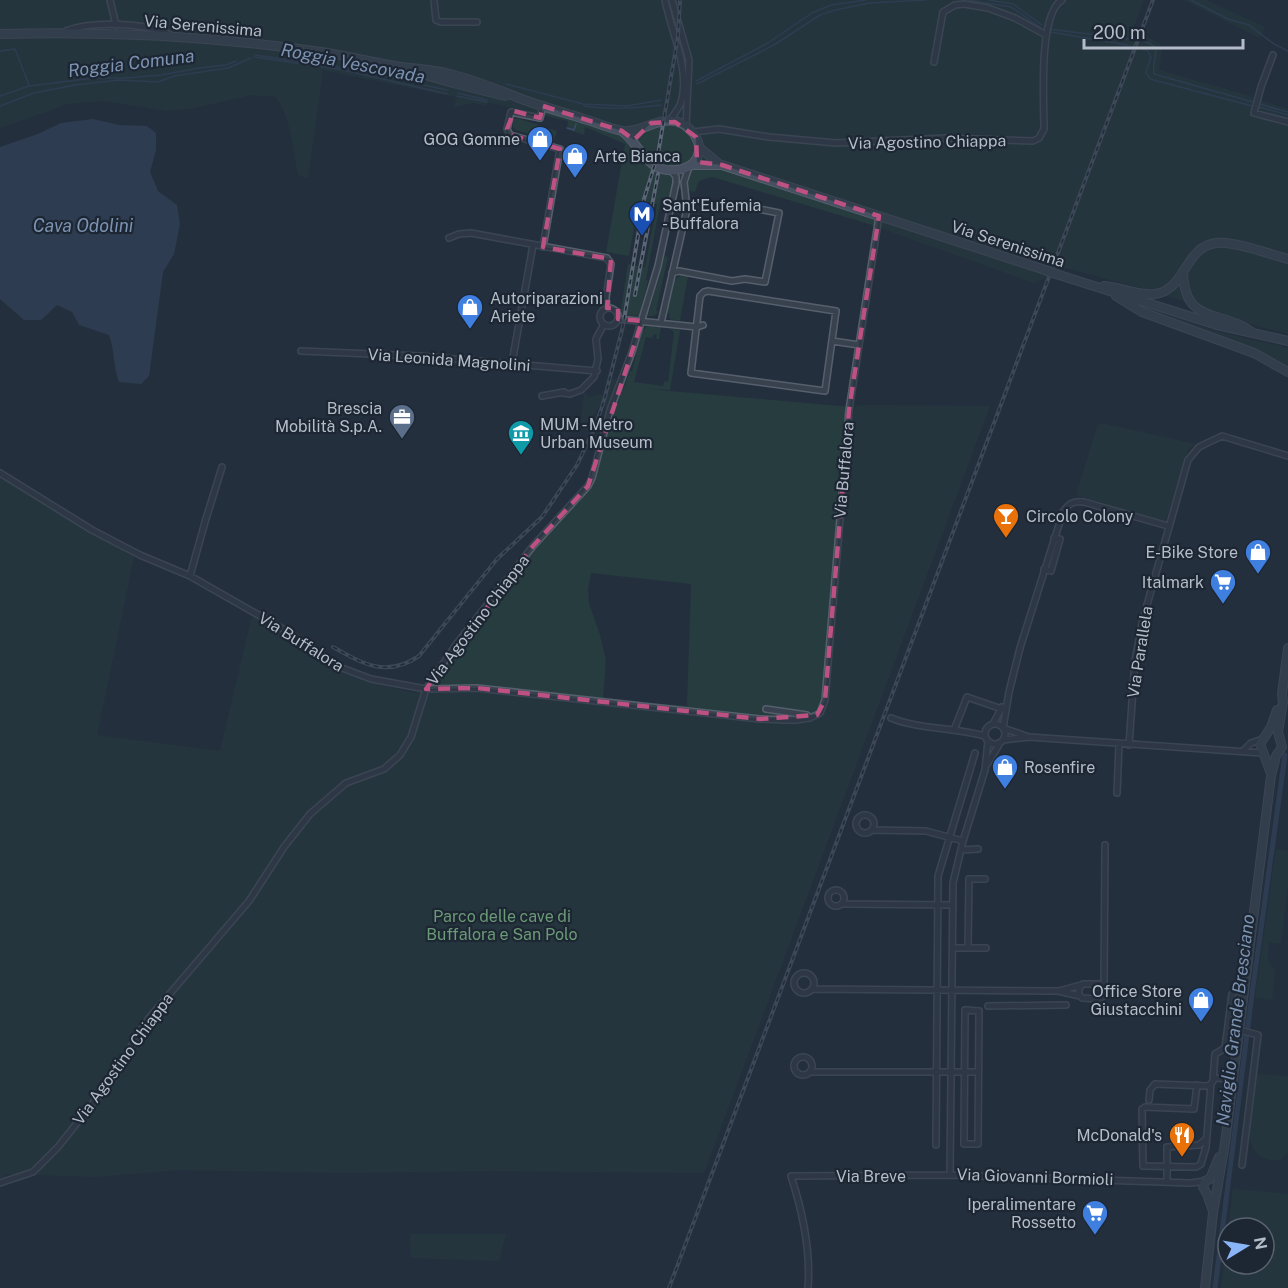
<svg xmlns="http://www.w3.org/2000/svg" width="1288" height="1288" viewBox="0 0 1288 1288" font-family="'Public Sans',sans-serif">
<rect width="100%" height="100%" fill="#242f3e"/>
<!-- green -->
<path fill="#263c3f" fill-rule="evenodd" d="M0,0H1144L1133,29L1159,43L1162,49L1159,70L1254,97L1250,113L1288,125V334L1218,315L1199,306L1145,289L1066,268L1034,283L869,224L712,177L699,181L695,192L672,187L668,199L661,198L646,280H648L640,312L638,316L620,315L628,264L645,267L657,204L639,201L629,256L606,252L625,144L585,127L584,135L567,129L568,121L487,102L486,106L473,103L454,107L456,97L323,70L308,178L298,175C294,155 290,111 275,97L251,95L194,108L167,111L104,101L68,104L0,128Z
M1184,0H1206L1265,27L1260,38Z
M1260,100L1288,109V119L1260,111L1258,108Z
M517,118L557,131L554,140L515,130L513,127V120Z
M665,256L668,257L656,311L659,312L654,316H648Z
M683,274L688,276L680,321L670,319L668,310L675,279Z
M1149,309L1223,333L1288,348V367L1258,351Z
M647,326L661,327L659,339H656L657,335L654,334L652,338L646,337L634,382L663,386L664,381L668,382L674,332L671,329L680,330L670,390L648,389L851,407L863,405L990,406L704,1173L489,1171L344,1173L178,1170L95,1177L8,1174L0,1178V478L134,557L97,735L220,751L251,620L254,616L304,645L344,674L369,683L416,693L433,681L457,646L534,547L589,489L622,387H624L630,371H632L642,332ZM591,573L691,584L687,706L603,699L606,660L600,635L589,603L588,590Z
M620,374H623L609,409L599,405L588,431L580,427L584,394L586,393L587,397L603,394L608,377L618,380Z
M1101,423L1196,444L1188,450L1165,522L1076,495L1097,427Z
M1276,849L1288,851V886L1281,943H1269C1268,954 1266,963 1275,970L1272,1000L1255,998Z
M1256,1074L1288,1076V1154H1285C1282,1161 1277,1161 1269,1160C1236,1151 1252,1099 1256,1074Z
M1233,1189L1288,1194V1288H1221L1228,1229V1264H1264V1228H1228Z
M410,1234H506L499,1261L411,1258Z"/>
<!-- water -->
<path fill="#394c67" d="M93,119L119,125L147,126L156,133V150L150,172L158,191L177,205L180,224L174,254L163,272L149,376L141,384L119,382C113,366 115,351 109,335L79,325L72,312L57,305L41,320H24L0,299V147L38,134L61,123Z"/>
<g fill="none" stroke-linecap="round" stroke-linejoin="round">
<!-- stream -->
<path stroke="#394c67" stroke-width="1.5" d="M969,0L1011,7L1040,27
M989,0L1013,4L1042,25
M1191,0L1228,19L1249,25L1274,44L1288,51
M1049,29L1128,39
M1051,32L1127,45
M1143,41L1151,44L1156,49C1156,57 1152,67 1154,74L1253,102
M1143,49L1147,50L1151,57L1146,72L1150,79L1252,106
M0,51L15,49L29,85
M255,55L351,69L447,90
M254,57L344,70L447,94
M696,81L768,43L812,13L831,5L866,0
M506,84L583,104L627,106L661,100
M697,84L774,45L820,15L835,10L869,3L925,0
M458,93L487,100
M0,96L29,86L94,78H126L161,75L199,68L226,65L236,61
M457,96L487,102
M1260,104L1288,112
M0,106L34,93L75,85L119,80L158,82L174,76L228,68L251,58
M584,106C611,110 634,108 661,105
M1259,107L1288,115
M567,128L574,130L576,124"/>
<!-- canal -->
<path stroke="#394c67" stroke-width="5" d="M1215,1288L1252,994L1285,755"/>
<!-- minor casing -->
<g stroke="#565f6c" stroke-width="8">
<path id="minor" d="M110,0L116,25
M434,0L436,20L441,22H477
M665,0C671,31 692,74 680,105C677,111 673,116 669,121
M672,0L689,60L686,127
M66,31C91,21 148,22 172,36
M1273,55L1261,87L1254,113L1288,122
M934,62L943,12L955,5L964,4L988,8L1015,18L1046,35
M693,132L719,129L769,137L836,143L947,138L1033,141L1039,138L1044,129C1044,102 1038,14 1062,0
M449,238L459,234L471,233L607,258L611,264L606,298L607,308
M543,247L560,149L510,135L507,129L511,112L540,118L543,106
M672,273L679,271L732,281L745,279L765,282L779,213L754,208
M708,291L836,311L825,391L691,373L700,296L704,292Z
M600 317a9 9 0 1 1 18 0a9 9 0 1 1-18 0Z
M618,319L697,327L703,325
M661,323L687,209L684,182L689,167
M832,341L859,345
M301,351L419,356L597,371
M512,363L533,245
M563,393L570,394L581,390L594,377L598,359L596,339L604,324
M542,396L564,392
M0,473L92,530L140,555L190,576L283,629L342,668L371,679L426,689L477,688L760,719C780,719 803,724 820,713L825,700L849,410L879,216
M1044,569L1051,571L1060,539L1054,538
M190,576L205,522L222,467
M766,709L807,715L810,718
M891,718C921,730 954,727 985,736
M985 734a10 10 0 1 1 20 0a10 10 0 1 1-20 0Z
M993,724L1002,707
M954,730L967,697L1002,709
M1029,737L1003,728L1009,692L1020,648L1063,512C1069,503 1073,501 1084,502L1168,526
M1003,740L1029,737L1262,753
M1129,745L1135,661L1143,619L1188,460L1199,447L1222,436L1288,456
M1243,751L1251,743L1263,739
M988,763L1000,743
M1117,793L1119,745
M856 824a9 9 0 1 1 18 0a9 9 0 1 1-18 0Z
M872,830L926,831L963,841
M961,850L978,849
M828 898a8 8 0 1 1 16 0a8 8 0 1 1-16 0Z
M843,904L953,905
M953,948H968L969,879H985
M968,948H986
M794 983a10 10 0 1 1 20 0a10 10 0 1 1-20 0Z
M1083,984H1100L1104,988L1103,996L1100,999L1082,998C1077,994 1078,987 1083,984Z
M1104,988L1105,845
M812,989L1058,991L1080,996
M1059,991L1081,985
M988,1006L1066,1005
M965,1010L979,1011L978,1144H964Z
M1239,1030L1258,1035L1242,1165
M794 1066a9 9 0 1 1 18 0a9 9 0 1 1-18 0Z
M811,1072H978
M1214,1078L1233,1079
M1197,1085L1194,1109L1145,1107L1142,1109L1143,1166L1196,1167L1201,1164L1206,1147L1211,1084
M1149,1100L1150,1090L1155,1084L1207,1086L1211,1084L1213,1081L1215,1054L1225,1048L1232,994L1244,986
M936,1145L938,876L975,753
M950,1175L953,883L963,841L985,770L988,741
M1167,1181V1147L1199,1145L1206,1139
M0,1183L33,1172L58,1147L107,1085L149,1018L249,901L284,847L310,814L346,783L384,769L400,755L411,737L426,689L455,646L533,546L588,486L592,478L610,410L632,352L658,266L676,183V177L671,170
M808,1288C811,1250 803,1213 791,1176L950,1175L1191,1183L1205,1181"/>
</g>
<!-- secondary casing -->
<g stroke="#565f6c" stroke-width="10">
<path id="secondary" d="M0,34C108,31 214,36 321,52C348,56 374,63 401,67C418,69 434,70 450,74C474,80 496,89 519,98C540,106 562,112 584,119C596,122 610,129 623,131C646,134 670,104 694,134C698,140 701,147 698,155C696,163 690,167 682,169C647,177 643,147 622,131
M412,71L453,83L505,96
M700,148L718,163
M691,165H722L1039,268
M1183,273C1185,326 1222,309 1253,333
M1056,274L1217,325L1288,341
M1104,286C1121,287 1138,296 1155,294C1186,290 1184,247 1216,243C1234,241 1269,254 1288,259
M1116,296L1142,312L1254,353L1288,372
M1270,771L1260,744L1271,727L1277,710
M1213,1211L1207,1194L1203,1187L1205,1181L1210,1179L1219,1157
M1205,1288L1213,1213L1225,1143L1271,776L1276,756L1282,747L1278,732L1283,702L1282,694L1288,648"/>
</g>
<!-- minor -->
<use href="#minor" stroke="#38414e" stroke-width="5"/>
<!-- secondary -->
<use href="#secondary" stroke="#465061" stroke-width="8"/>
<!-- rail casing -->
<g stroke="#5a6575" stroke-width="4">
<path id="rail" d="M635,295L658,174
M333,647C363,664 387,678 419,656L497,559L542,517L577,465L596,425L605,397L623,326L644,199L658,154L678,36L680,0
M669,1288L1153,0"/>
</g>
<!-- rail -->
<use href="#rail" stroke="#1d2633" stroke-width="1.5" stroke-dasharray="4.5" stroke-linecap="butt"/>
<!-- secondary-bridge casing -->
<g stroke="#565f6c" stroke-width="10" stroke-linecap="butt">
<path id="secondary-bridge" d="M1039,268L1056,274"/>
</g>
<!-- secondary-bridge -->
<use href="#secondary-bridge" stroke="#465061" stroke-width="8"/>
</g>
<!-- marked area -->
<path d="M0 0H1288V1288H0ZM543,106L622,131L634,140L651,123L675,122L696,137L697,162L722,165L879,216L849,410L825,700L817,715L760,719L477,688L426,689L533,546L588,486L642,321L618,319V308H607L611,259L543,247L560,149L510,135L507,129L514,111L540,118Z" fill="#242f3e" fill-opacity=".55" fill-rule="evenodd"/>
<path fill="none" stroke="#bd5182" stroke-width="4.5" stroke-dasharray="12 8" stroke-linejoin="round" d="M543,106L622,131L634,140L651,123L675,122L696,137L697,162L722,165L879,216L849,410L825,700L817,715L760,719L477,688L426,689L533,546L588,486L642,321L618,319V308H607L611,259L543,247L560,149L510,135L507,129L514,111L540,118Z"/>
<!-- icons -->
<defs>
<g id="shop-pin" transform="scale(1.35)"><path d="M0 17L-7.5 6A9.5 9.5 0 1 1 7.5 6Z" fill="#3f7fe0" stroke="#1d2633"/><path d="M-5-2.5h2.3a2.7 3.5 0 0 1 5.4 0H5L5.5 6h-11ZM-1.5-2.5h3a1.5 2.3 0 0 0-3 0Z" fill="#fff"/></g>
<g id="metro-pin" transform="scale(1.35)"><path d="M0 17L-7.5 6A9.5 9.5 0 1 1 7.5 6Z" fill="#1a4fb4" stroke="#1d2633"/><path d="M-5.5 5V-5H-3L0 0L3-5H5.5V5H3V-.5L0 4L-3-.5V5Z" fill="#fff"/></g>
<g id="office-pin" transform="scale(1.35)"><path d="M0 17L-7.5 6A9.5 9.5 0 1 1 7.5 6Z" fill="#5c6f8a" stroke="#1d2633"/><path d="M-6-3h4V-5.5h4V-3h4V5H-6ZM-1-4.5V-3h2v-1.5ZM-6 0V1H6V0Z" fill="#fff"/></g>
<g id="museum-pin" transform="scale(1.35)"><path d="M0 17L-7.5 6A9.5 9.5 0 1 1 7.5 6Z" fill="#0f9aa8" stroke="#1d2633"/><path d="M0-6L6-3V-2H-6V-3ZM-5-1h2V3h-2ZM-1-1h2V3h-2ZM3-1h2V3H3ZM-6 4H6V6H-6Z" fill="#fff"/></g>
<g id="bar-pin" transform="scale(1.35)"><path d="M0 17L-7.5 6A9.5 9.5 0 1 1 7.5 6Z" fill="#e8710a" stroke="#1d2633"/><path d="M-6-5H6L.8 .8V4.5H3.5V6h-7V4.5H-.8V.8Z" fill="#fff"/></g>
<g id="supermarket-pin" transform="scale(1.35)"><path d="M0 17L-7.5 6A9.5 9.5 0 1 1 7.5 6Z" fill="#3f7fe0" stroke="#1d2633"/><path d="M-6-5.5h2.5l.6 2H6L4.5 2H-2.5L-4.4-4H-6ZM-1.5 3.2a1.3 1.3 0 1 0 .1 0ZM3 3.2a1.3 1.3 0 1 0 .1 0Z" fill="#fff"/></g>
<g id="restaurant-pin" transform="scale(1.35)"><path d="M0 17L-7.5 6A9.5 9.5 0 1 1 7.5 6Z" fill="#e8710a" stroke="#1d2633"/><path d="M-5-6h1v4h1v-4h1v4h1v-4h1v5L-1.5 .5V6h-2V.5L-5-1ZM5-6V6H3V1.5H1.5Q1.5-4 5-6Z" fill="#fff"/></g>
</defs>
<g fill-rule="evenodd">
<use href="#shop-pin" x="540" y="139"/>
<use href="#shop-pin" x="575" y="156"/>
<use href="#metro-pin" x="642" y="214"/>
<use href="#shop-pin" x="470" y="307"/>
<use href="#office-pin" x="402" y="417"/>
<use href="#museum-pin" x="521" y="433"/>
<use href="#bar-pin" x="1006" y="516"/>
<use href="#shop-pin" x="1258" y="552"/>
<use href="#supermarket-pin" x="1223" y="582"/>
<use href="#shop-pin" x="1005" y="767"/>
<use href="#shop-pin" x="1201" y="1000"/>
<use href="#restaurant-pin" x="1182" y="1135"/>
<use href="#supermarket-pin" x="1095" y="1213"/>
</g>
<g text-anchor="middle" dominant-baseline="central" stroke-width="4.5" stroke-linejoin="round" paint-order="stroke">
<!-- street labels -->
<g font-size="16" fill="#b4bcc9" stroke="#1d2633">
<text transform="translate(203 26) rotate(5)">Via Serenissima</text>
<text transform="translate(927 142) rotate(-1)">Via Agostino Chiappa</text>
<text transform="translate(1008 244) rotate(18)">Via Serenissima</text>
<text transform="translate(449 360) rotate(4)">Via Leonida Magnolini</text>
<text transform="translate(844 470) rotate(-85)">Via Buffalora</text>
<text transform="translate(478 620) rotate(-53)">Via Agostino Chiappa</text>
<text transform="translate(301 642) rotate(32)">Via Buffalora</text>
<text transform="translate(1140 652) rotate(-81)">Via Parallela</text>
<text transform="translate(123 1059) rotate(-54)">Via Agostino Chiappa</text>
<text x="871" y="1176">Via Breve</text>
<text transform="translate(1035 1177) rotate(2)">Via Giovanni Bormioli</text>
</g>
<!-- poi labels -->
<g font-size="16" fill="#b4bcc9" stroke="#1d2633" text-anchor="end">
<text x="520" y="139">GOG Gomme</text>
<text x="594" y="156" text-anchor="start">Arte Bianca</text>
<text x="662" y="205" text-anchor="start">Sant'Eufemia<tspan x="662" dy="18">- Buffalora</tspan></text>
<text x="490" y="298" text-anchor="start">Autoriparazioni<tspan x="490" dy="18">Ariete</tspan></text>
<text x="382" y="408">Brescia<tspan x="382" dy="18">Mobilità S.p.A.</tspan></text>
<text x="540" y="424" text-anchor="start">MUM - Metro<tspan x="540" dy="18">Urban Museum</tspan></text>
<text x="1026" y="516" text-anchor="start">Circolo Colony</text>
<text x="1238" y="552">E-Bike Store</text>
<text x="1204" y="582">Italmark</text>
<text x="1024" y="767" text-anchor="start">Rosenfire</text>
<text x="1182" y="991">Office Store<tspan x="1182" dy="18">Giustacchini</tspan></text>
<text x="1162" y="1135">McDonald's</text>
<text x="1076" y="1204">Iperalimentare<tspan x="1076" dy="18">Rossetto</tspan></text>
</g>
<!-- park labels -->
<g font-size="16" fill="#6b9a76" stroke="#1d2633">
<text x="502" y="916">Parco delle cave di<tspan x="502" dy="18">Buffalora e San Polo</tspan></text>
</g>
<!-- water labels -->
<g font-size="18" font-style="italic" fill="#7c92b1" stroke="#1d2633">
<text transform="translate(131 63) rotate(-7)">Roggia Comuna</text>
<text transform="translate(353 63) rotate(11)">Roggia Vescovada</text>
<text x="83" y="225">Cava Odolini</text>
<text transform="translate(1235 1020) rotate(-83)">Naviglio Grande Bresciano</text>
</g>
</g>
<!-- north arrow -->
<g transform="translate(1246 1246) rotate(79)"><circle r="28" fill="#1d2633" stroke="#59626f" stroke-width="1.5"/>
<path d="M0-4.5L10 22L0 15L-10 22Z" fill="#8ab4f8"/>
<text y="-9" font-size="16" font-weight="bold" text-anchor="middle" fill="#b4bcc9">N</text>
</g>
<!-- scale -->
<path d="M1084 39v9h159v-9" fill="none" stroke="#b4bcc9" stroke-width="3"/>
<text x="1093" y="39" font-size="18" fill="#b4bcc9" stroke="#1d2633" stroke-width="4.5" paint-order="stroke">200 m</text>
</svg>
